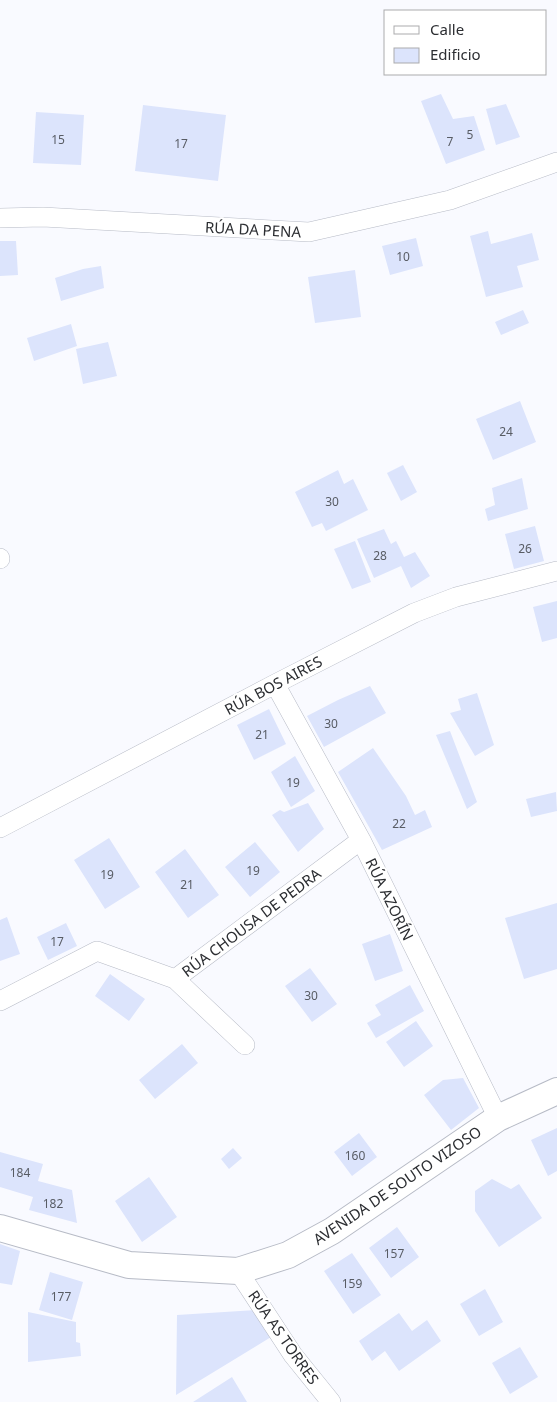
<svg xmlns="http://www.w3.org/2000/svg" width="557" height="1402" viewBox="0 0 557 1402" font-family="'Noto Sans',sans-serif">
<rect width="100%" height="100%" fill="#f9faff"/>
<!-- building -->
<path fill="#dce4fc" d="M441,94L453,119L474,116L485,150L446,164L421,101Z
M506,104L520,137L496,145L486,109Z
M143,105L226,115L218,181L135,171Z
M36,112L84,115L81,165L33,163Z
M488,231L491,244L532,233L539,260L517,266L523,287L486,297L470,236Z
M416,238L423,266L390,275L382,246Z
M0,241H16L18,275L0,276Z
M101,266L104,288L61,301L55,278L83,269Z
M355,270L361,317L315,323L308,277Z
M523,310L529,323L501,335L495,322Z
M71,324L77,346L34,361L27,338Z
M108,342L117,376L83,384L76,349Z
M520,401L536,442L493,460L476,419Z
M403,465L417,492L401,501L387,473Z
M338,470L344,484L353,479L368,510L326,531L322,523L312,527L295,492Z
M522,478L528,509L488,521L485,509L495,505L492,488Z
M535,526L544,561L514,569L505,534Z
M384,529L391,544L396,541L404,557L415,552L430,576L411,588L401,566L374,578L357,539Z
M355,541L371,582L352,589L334,549Z
M557,601V638L542,642L533,607Z
M370,686L386,713L324,747L307,716L338,700Z
M477,693L494,745L475,756L450,713L461,710L458,699Z
M269,709L286,744L254,760L237,725Z
M450,731L477,802L467,809L436,735Z
M373,748L406,796L415,815L425,810L432,827L382,850L338,772Z
M295,756L315,791L291,807L271,772Z
M556,792L557,811L531,817L526,799Z
M308,803L324,829L298,852L272,815L280,810L284,812Z
M109,838L140,887L105,909L74,860Z
M255,842L280,872L250,897L225,867Z
M185,849L219,895L188,918L155,872Z
M557,903V969L524,979L505,918Z
M7,917L20,954L0,961V920Z
M66,923L77,946L48,960L37,937Z
M390,934L403,971L375,981L362,944Z
M310,968L337,1004L312,1022L285,986Z
M110,974L145,999L129,1021L95,996Z
M410,985L424,1011L376,1038L367,1023L381,1015L375,1005Z
M416,1021L433,1046L404,1067L386,1042Z
M182,1044L198,1063L155,1099L139,1080Z
M463,1078L479,1108L451,1130L424,1095L443,1080Z
M557,1128V1171L548,1176L531,1140Z
M359,1133L377,1157L352,1176L334,1152Z
M233,1148L242,1158L229,1169L221,1159Z
M0,1152L43,1164L38,1181L72,1190L77,1223L29,1210L33,1197L0,1187Z
M149,1177L177,1217L142,1242L115,1201Z
M492,1179L511,1189L519,1184L542,1218L499,1247L475,1211V1191Z
M397,1227L419,1257L391,1278L369,1248Z
M0,1244L20,1251L12,1285L0,1283Z
M352,1253L381,1295L353,1314L324,1271Z
M50,1272L83,1282L72,1320L39,1310Z
M485,1289L503,1322L479,1336L460,1304Z
M256,1310L271,1337L176,1395L177,1315Z
M28,1312L76,1322V1342L80,1343L81,1356L28,1362Z
M399,1313L412,1331L427,1320L441,1341L399,1371L385,1351L372,1361L359,1341Z
M520,1347L538,1377L510,1394L492,1363Z
M232,1377L247,1402H193Z"/>
<g fill="none" stroke-linecap="round" stroke-linejoin="round">
<!-- street casing -->
<g stroke="#b7bbc6" stroke-width="20">
<path id="street" d="M0,218L43,217L309,232L450,200L557,162
M0,558V559
M275,684L361,840L498,1118
M0,828L275,684L414,613L456,597L557,571
M175,979L245,1045
M0,1001L97,951L175,979L361,840
M238,1271L293,1355L331,1402"/>
</g>
<!-- secondary casing -->
<g stroke="#b7bbc6" stroke-width="28">
<path id="secondary" d="M0,1228L129,1265L238,1271L288,1255L332,1231L498,1118L557,1091"/>
</g>
<!-- street -->
<use href="#street" stroke="#fff" stroke-width="19"/>
<!-- secondary -->
<use href="#secondary" stroke="#fff" stroke-width="26"/>
</g>
<g text-anchor="middle" dominant-baseline="central" stroke-width="4" stroke-linejoin="round" paint-order="stroke">
<!-- number labels -->
<g font-size="12" fill="#585c64">
<text x="470" y="134">5</text>
<text x="58" y="139">15</text>
<text x="450" y="141">7</text>
<text x="181" y="143">17</text>
<text x="403" y="256">10</text>
<text x="506" y="431">24</text>
<text x="332" y="501">30</text>
<text x="525" y="548">26</text>
<text x="380" y="555">28</text>
<text x="331" y="723">30</text>
<text x="262" y="734">21</text>
<text x="293" y="782">19</text>
<text x="399" y="823">22</text>
<text x="253" y="870">19</text>
<text x="107" y="874">19</text>
<text x="187" y="884">21</text>
<text x="57" y="941">17</text>
<text x="311" y="995">30</text>
<text x="355" y="1155">160</text>
<text x="20" y="1172">184</text>
<text x="53" y="1203">182</text>
<text x="394" y="1253">157</text>
<text x="352" y="1283">159</text>
<text x="61" y="1296">177</text>
</g>
<!-- street labels -->
<g font-size="15" fill="#2c2e32" stroke="#fff">
<text transform="translate(253 229) rotate(3)">RÚA DA PENA</text>
<text transform="translate(273 685) rotate(-28)">RÚA BOS AIRES</text>
<text transform="translate(390 899) rotate(64)">RÚA AZORÍN</text>
<text transform="translate(251 922) rotate(-37)">RÚA CHOUSA DE PEDRA</text>
<text transform="translate(397 1185) rotate(-34)">AVENIDA DE SOUTO VIZOSO</text>
<text transform="translate(284 1337) rotate(55)">RÚA AS TORRES</text>
</g>
</g>
<!-- legend -->
<rect x="384" y="10" width="162" height="65" fill="#ffffff" stroke="#ababad"/>
<rect x="394" y="26" width="25" height="8" fill="#ffffff" stroke="#ababad"/>
<text x="430" y="35" font-size="15" fill="#2c2e32">Calle</text>
<rect x="394" y="48" width="25" height="15" fill="#dce4fc" stroke="#ababad"/>
<text x="430" y="60" font-size="15" fill="#2c2e32">Edificio</text>
</svg>
